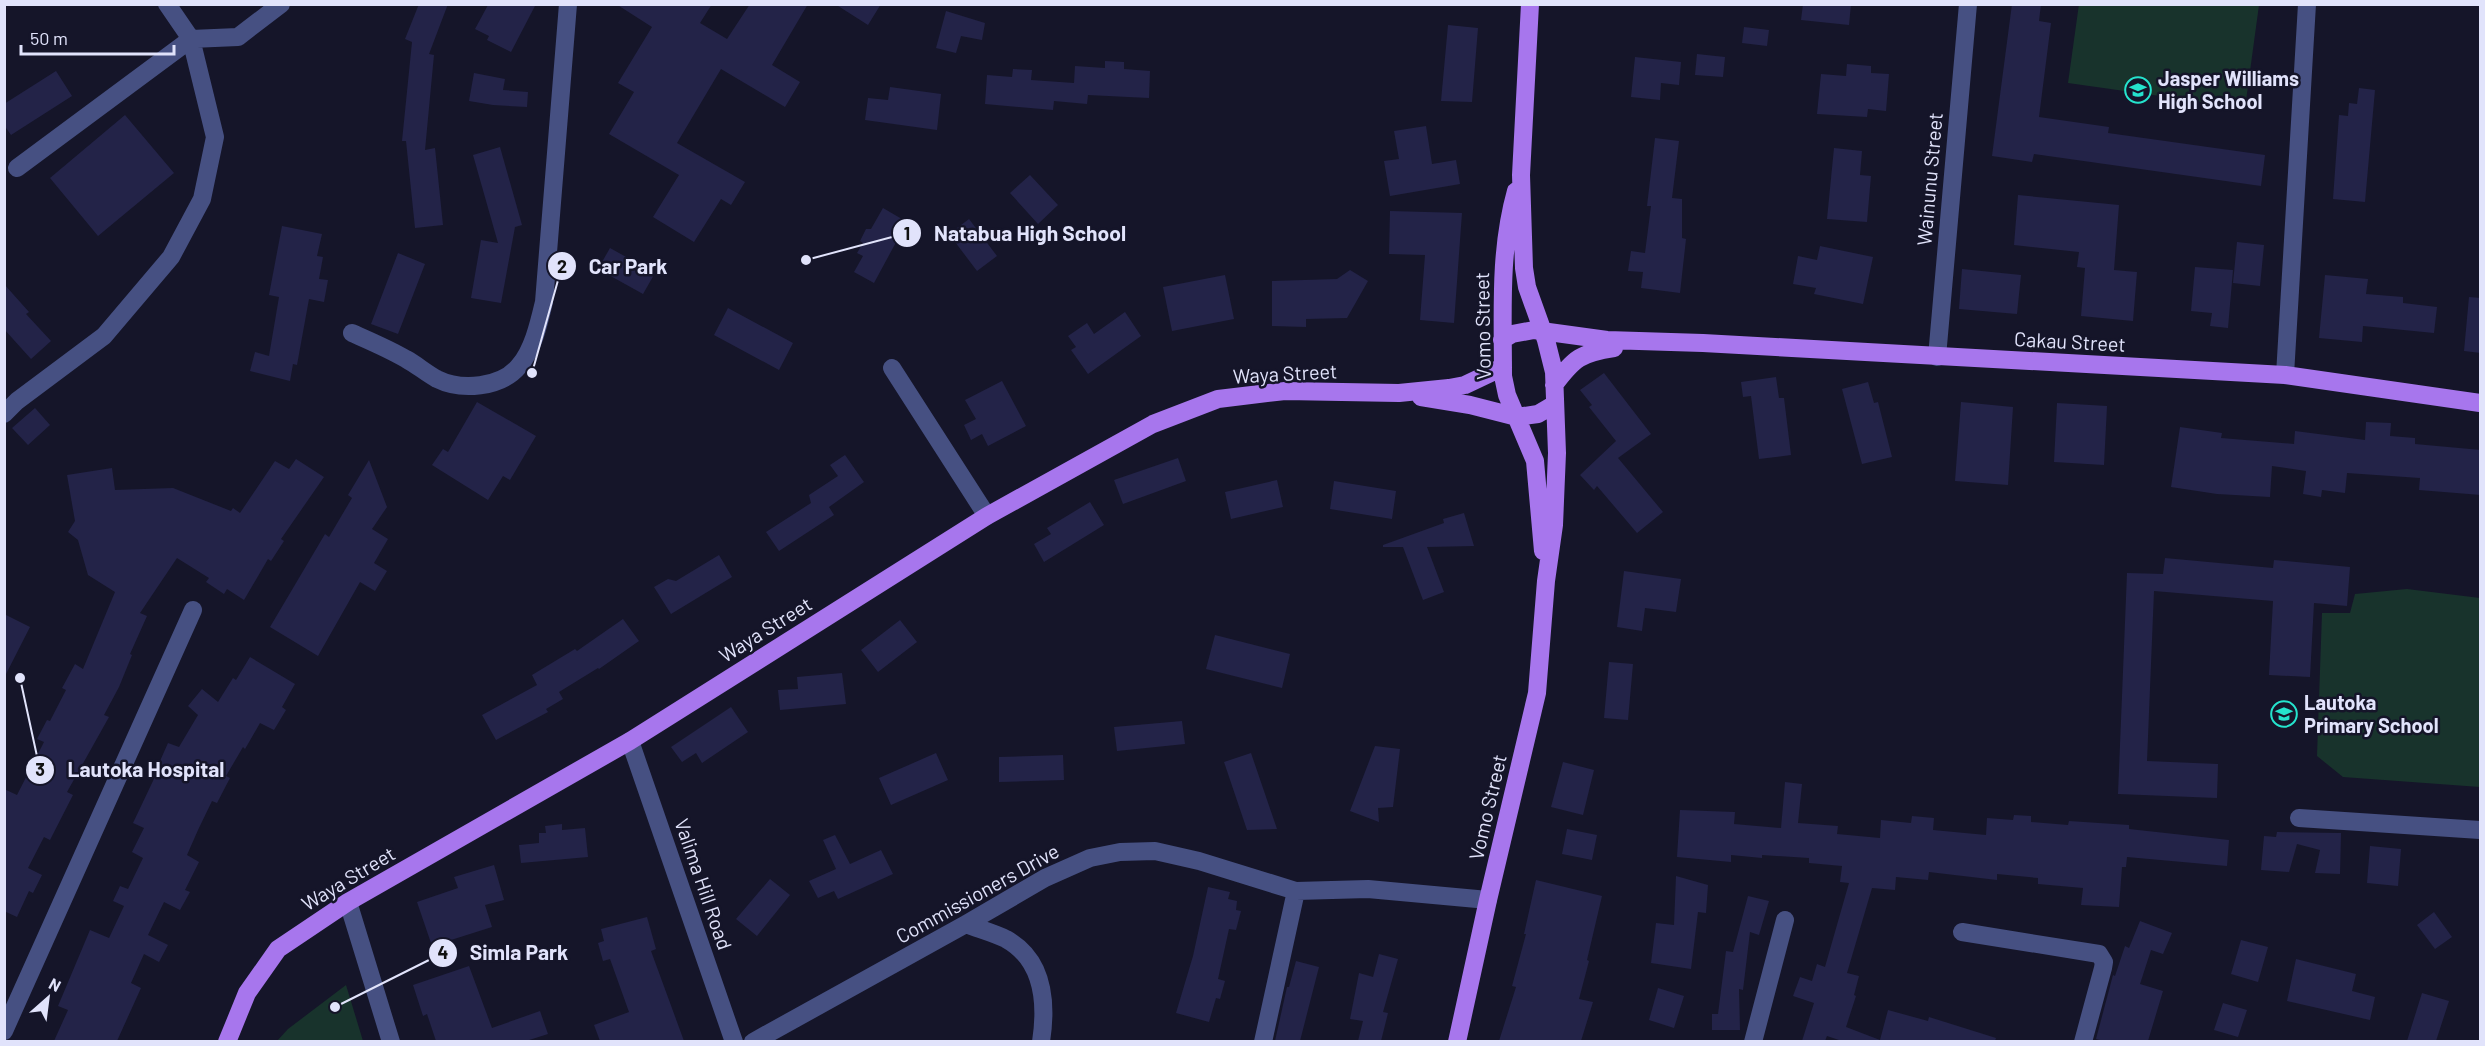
<svg xmlns="http://www.w3.org/2000/svg" width="2485" height="1046" viewBox="0 0 2485 1046" font-family="Barlow,sans-serif">
<rect width="100%" height="100%" fill="#151529"/>
<!-- green -->
<path fill="#18332c" d="M2079,4L2259,5L2245,108L2068,83Z
M2407,589L2480,598V787L2343,777L2317,756L2322,613H2350L2355,594Z
M346,985L363,1041H277L288,1029Z"/>
<!-- building -->
<path fill="#232348" d="M419,4H448L429,54L434,55L425,150L435,148L443,225L415,228L406,141H402L412,42L405,39Z
M536,4L511,52L487,40L489,36L475,29L488,5Z
M616,4H712L700,23L727,39L750,4H808L772,65L800,82L785,107L721,69L677,143L745,182L731,205L721,199L694,242L653,217L679,175L609,134L634,92L618,83L652,27Z
M835,4H881L868,25Z
M1803,4H1851L1849,25L1801,20Z
M2012,4H2041L2039,21L2051,23L2039,117L2109,127L2108,133L2265,155L2261,186L2034,154L2032,162L1992,156Z
M946,11L985,23L982,40L961,36L956,53L936,48Z
M1448,25L1478,28L1472,102L1441,101Z
M1744,27L1769,30L1767,46L1742,43Z
M1697,54L1725,57L1723,77L1695,75Z
M1635,57L1681,62L1679,85L1661,83L1660,100L1631,97Z
M1105,61L1124,62V69L1150,71L1149,98L1088,95L1087,104L1054,101L1053,110L985,104L987,75L1012,77L1013,69L1032,70L1031,80L1074,83L1075,66L1105,68Z
M1847,64L1871,66V73L1889,74L1886,111L1868,109L1867,117L1817,114L1821,74L1846,76Z
M56,71L72,96L11,135L4,125V104Z
M474,73L505,79L503,90L528,92L527,107L493,105L469,101Z
M890,87L941,94L937,130L865,120L868,98L888,100Z
M2359,88L2375,90L2365,202L2333,199L2339,115L2348,116L2349,103L2357,104Z
M125,115L174,173L98,236L50,178Z
M1426,126L1432,164L1456,160L1460,184L1390,196L1384,161L1399,159L1394,131Z
M1655,138L1679,141L1672,198L1682,199V238L1686,239L1680,293L1641,288L1643,272L1628,271L1631,251L1645,253L1651,206H1647Z
M500,147L522,225L515,227L501,303L471,298L481,240L498,243L473,155Z
M1834,148L1862,151L1860,175L1871,176L1867,222L1827,219Z
M1030,175L1058,205L1038,224L1010,193Z
M2018,195L2119,205L2114,270L2137,272L2133,321L2081,316L2085,268L2077,267L2079,252L2014,245Z
M883,208L907,222L874,283L854,272L863,256L857,253L863,243L860,241L866,229H871Z
M1390,211L1462,213L1454,323L1420,320L1425,255L1389,254Z
M969,219L997,256L977,271L949,234Z
M282,226L322,234L317,256L323,257L319,279L328,280L324,302L309,299L297,365L293,364L290,381L250,371L255,352L269,356L279,297L269,295Z
M2237,242L2264,245L2260,286L2233,283Z
M1820,246L1873,257L1863,304L1814,294L1816,288L1793,284L1798,256L1817,260Z
M610,248L655,273L643,294L598,269Z
M398,253L425,264L398,334L371,324Z
M2195,267L2233,270L2228,328L2210,326L2212,313L2191,311Z
M1962,269L2021,275L2017,314L1959,309Z
M1350,270L1368,281L1347,318L1306,319V327L1272,326V281L1337,279Z
M1225,275L1234,319L1172,331L1163,287Z
M2325,275L2368,279L2366,294L2403,297V303L2437,307L2434,333L2363,326L2362,342L2319,338Z
M4,284L29,312L26,314L51,341L31,359L4,329Z
M2469,297L2481,298V353L2464,351Z
M728,308L793,343L779,370L714,335Z
M1125,312L1141,336L1088,374L1071,350L1076,347L1068,336L1087,323L1094,334Z
M1604,373L1651,434L1618,458L1663,512L1637,533L1597,486L1594,490L1580,475L1616,441L1589,407L1592,405L1580,390Z
M1776,377L1779,398H1784L1791,455L1759,459L1751,396L1743,397L1741,382Z
M1002,381L1026,426L988,446L982,434L971,440L964,425L976,419L965,400Z
M1868,382L1874,403L1878,402L1892,457L1862,464L1842,389Z
M477,402L536,436L510,480L503,476L488,500L432,465L443,449L448,452Z
M1961,402L2013,407L2008,485L1955,481Z
M2057,403L2107,406L2104,465L2054,462Z
M35,408L50,425L28,445L12,428Z
M2366,422L2391,423L2390,436L2415,438V444L2481,450V495L2419,490L2420,478L2347,473L2345,493L2322,490L2321,497L2303,494L2306,471L2272,466L2270,497L2217,494L2171,487L2180,427L2222,433L2221,438L2294,444L2295,431L2365,440Z
M845,455L864,482L829,507L834,515L779,551L766,532L811,503L809,495L838,476L830,465Z
M1178,458L1186,481L1123,504L1114,480Z
M296,459L324,477L281,539L284,541L271,561L268,559L244,600L227,589L224,594L206,582L209,578L177,558L140,613L147,616L130,654L132,655L119,687L104,715L109,717L67,792L73,795L50,840L44,837L28,868L42,875L33,893L29,891L17,917L4,911V789L17,795L44,742L37,739L47,720L50,721L66,690L62,688L75,664L83,669L115,592L88,575L78,540L68,532L75,521L67,475L112,468L115,490L173,488L231,511L233,508L240,513L275,461L289,469Z
M369,460L387,507L372,529L388,539L374,563L387,571L375,591L360,582L318,656L270,627L325,534L329,537L352,498L348,495Z
M1277,480L1283,507L1231,519L1225,492Z
M1334,481L1396,491L1392,519L1330,509Z
M1090,502L1104,525L1044,562L1034,544L1051,534L1047,528Z
M1464,513L1474,546L1427,547L1444,592L1423,600L1403,547H1383V545L1444,523L1443,519Z
M719,555L732,577L671,614L654,587L668,579L676,581Z
M2165,558L2273,568L2274,560L2350,567L2347,606L2314,603L2310,677L2269,675L2273,601L2154,591L2147,761L2218,764L2217,798L2118,794L2127,573L2163,574Z
M1624,571L1681,579L1676,612L1645,608L1642,631L1617,627Z
M4,614L30,627L4,678Z
M623,619L639,641L599,669L598,668L559,692L563,699L546,709L548,712L496,740L482,715L537,685L532,675L575,649L577,651Z
M900,620L917,642L878,672L861,650Z
M1215,635L1290,654L1282,688L1206,669Z
M250,657L295,684L282,707L286,710L274,730L260,723L245,749L243,747L226,776L230,778L217,803L212,801L198,830L187,855L199,862L185,890L190,892L180,910L164,902L148,935L168,945L159,962L144,954L131,983L141,988L117,1041H54L68,1010L58,1006L90,930L109,938L124,906L113,901L120,886L128,889L143,858L132,852L144,828L133,823L162,762L160,761L168,743L179,747L198,715L188,706L202,689L218,702L233,678L236,680Z
M1609,662L1633,664L1628,720L1604,718Z
M842,673L846,704L780,710L778,690L798,689L797,677Z
M731,707L748,732L702,763L696,753L682,762L671,747Z
M1182,721L1185,744L1117,751L1114,727Z
M1375,746L1400,749L1393,807L1378,808L1379,822L1350,811Z
M936,753L948,780L891,805L879,778Z
M1251,753L1277,829L1247,830L1224,762Z
M1063,755L1064,780L999,782V757Z
M1563,762L1594,770L1583,815L1551,807Z
M1785,782L1802,784L1798,823L1838,826L1837,834L1880,838L1881,820L1911,823L1912,816L1934,818L1933,830L1986,835L1987,818L2013,820L2014,815L2031,816V822L2068,825L2069,821L2129,825V829L2229,840L2227,866L2127,857L2126,867H2122L2119,907L2081,905L2083,888L2038,884V878L1997,874V880L1929,872L1928,880L1896,877L1895,890L1872,888L1847,973L1859,976L1854,995L1856,996L1846,1027L1880,1040L1888,1010L1928,1021L1929,1017L1996,1038L1995,1041H1842L1827,1036L1825,1041H1802L1814,1003L1793,996L1800,977L1812,981L1817,964L1825,967L1849,883L1840,882L1842,866L1809,863V858L1762,855V858L1731,855V862L1677,857L1680,810L1735,812L1734,824L1781,828Z
M562,824V830L585,828L588,857L521,863L519,845L539,843V833H546L545,826Z
M1567,829L1597,835L1592,860L1562,854Z
M2277,832L2341,833L2340,874L2315,873L2320,850L2297,844L2289,872L2261,870L2264,836L2276,837Z
M835,835L850,864L881,850L893,874L838,899L834,891L818,898L809,881L836,869L823,840Z
M2370,846L2401,849L2398,886L2367,883Z
M494,865L504,900L485,905L492,927L432,946L417,902L458,888L454,877Z
M1676,876L1708,885L1706,913L1698,912L1691,969L1651,963L1656,923L1674,925Z
M770,879L790,895L757,936L736,919Z
M1536,880L1602,896L1587,960L1589,961L1579,999L1593,1002L1581,1041H1499L1516,987L1512,986L1526,934H1524Z
M1208,887L1230,892L1228,899L1237,901L1236,910L1241,911L1236,930L1229,929L1218,979L1225,981L1220,999L1216,998L1209,1022L1176,1013L1193,956Z
M1748,896L1769,901L1759,935L1750,932L1743,990L1739,989L1740,1030H1712V1014H1718L1726,951L1733,952Z
M2434,912L2452,937L2435,949L2417,925Z
M647,917L656,949L651,951L684,1041H600L594,1025L629,1012L610,959L603,961L598,943L604,941L601,929Z
M2140,921L2172,933L2163,954L2151,950L2140,984L2163,991L2148,1041H2103L2096,1039L2113,975L2115,976L2125,946L2129,948Z
M2241,940L2268,947L2258,982L2231,974Z
M1379,954L1398,959L1383,1012L1388,1013L1381,1041H1358L1363,1021L1350,1019L1359,973L1373,977Z
M2296,959L2356,974L2352,991L2375,997L2370,1020L2287,1001Z
M1296,961L1319,967L1300,1041H1275L1287,987H1289Z
M469,966L492,1028L540,1011L548,1034L526,1041H436L427,1014L423,1016L413,985Z
M1658,988L1684,996L1674,1028L1649,1020Z
M2422,993L2449,1001L2436,1041H2407Z
M2223,1003L2247,1010L2238,1037L2214,1030Z"/>
<g fill="none" stroke-linecap="round" stroke-linejoin="round">
<!-- minor -->
<path stroke="#465082" stroke-width="18" d="M17,168L191,39L238,37L281,4
M352,333C370,341 389,349 406,359C417,365 426,373 437,379C461,391 501,388 519,366C533,350 539,323 544,302L568,4
M1937,357L1968,4
M892,368L987,516
M2285,375L2307,4
M4,414L17,401L104,336L171,257L202,199L215,137L191,39L167,4
M630,741L734,1042
M2299,818L2480,830
M348,902L391,1042
M966,924C979,929 994,933 1006,939C1044,960 1047,1003 1041,1042
M1962,932L2099,954L2104,962L2103,968L2083,1042
M4,1031L193,610
M753,1042L966,924L1045,878L1090,858L1120,852L1155,851L1199,861L1296,891L1368,889L1488,900
M1263,1042L1296,891
M1753,1042L1785,920"/>
<!-- major -->
<path stroke="#a776ed" stroke-width="18" d="M1516,191C1499,251 1503,313 1503,376L1507,395L1535,461L1543,551
M1502,340L1512,334L1534,330L1607,340L1703,343L2285,375L2480,403
M1554,385C1574,358 1581,353 1614,348
M1421,397L1470,405L1517,417L1538,414L1555,404
M227,1042L247,993L278,949L348,902L630,741L987,516L1153,424L1218,399L1285,391L1399,393L1449,388L1465,385L1503,367
M1457,1042L1488,900L1537,693L1546,581L1554,525L1557,453L1554,372L1546,340L1527,287L1524,268L1521,175L1530,4"/>
</g>
<!-- icons -->
<defs>
<g id="school-ring" transform="scale(1.35)"><circle r="9.5" fill="#151529" stroke="#25e3cd" stroke-width="1.5"/><path d="M0-5L7-2L0 1L-7-2ZM-4 1L0 2.5L4 1V4Q0 6-4 4Z" fill="#25e3cd"/></g>
</defs>
<g fill-rule="evenodd">
<use href="#school-ring" x="2138" y="90"/>
<use href="#school-ring" x="2284" y="714"/>
</g>
<g text-anchor="middle" dominant-baseline="central" stroke-width="5" stroke-linejoin="round" paint-order="stroke">
<!-- poi labels -->
<g font-size="20" font-weight="bold" fill="#e1e3fb" stroke="#151529" text-anchor="start">
<text x="2158" y="78">Jasper Williams<tspan x="2158" dy="23">High School</tspan></text>
<text x="2304" y="702">Lautoka<tspan x="2304" dy="23">Primary School</tspan></text>
</g>
<!-- street labels -->
<g font-size="20" fill="#e1e3fb" stroke="#151529">
<text transform="translate(1929 179) rotate(-85)">Wainunu Street</text>
<text transform="translate(1482 326) rotate(-91)">Vomo Street</text>
<text transform="translate(2070 341) rotate(3)">Cakau Street</text>
<text transform="translate(1285 373) rotate(-3)">Waya Street</text>
<text transform="translate(765 629) rotate(-32)">Waya Street</text>
<text transform="translate(1487 807) rotate(-77)">Vomo Street</text>
<text transform="translate(348 878) rotate(-31)">Waya Street</text>
<text transform="translate(704 884) rotate(71)">Valima Hill Road</text>
<text transform="translate(977 893) rotate(-29)">Commissioners Drive</text>
</g>
</g>
<!-- callouts -->
<path fill="none" stroke="#e1e3fb" stroke-width="2" d="M806 260L907 233M532 373L562 266M20 678L40 770M335 1007L443 953"/>
<g fill="#e1e3fb" stroke="#151529" stroke-width="2">
<circle cx="806" cy="260" r="6"/>
<circle cx="532" cy="373" r="6"/>
<circle cx="20" cy="678" r="6"/>
<circle cx="335" cy="1007" r="6"/>
<circle cx="907" cy="233" r="15"/>
<circle cx="562" cy="266" r="15"/>
<circle cx="40" cy="770" r="15"/>
<circle cx="443" cy="953" r="15"/>
</g>
<g font-size="18" text-anchor="middle" font-weight="bold" fill="#111">
<text x="907" y="240">1</text>
<text x="562" y="273">2</text>
<text x="40" y="776">3</text>
<text x="443" y="959">4</text>
</g>
<g font-size="21" text-anchor="middle" font-weight="bold" fill="#e1e3fb" stroke="#151529" stroke-width="5" stroke-linejoin="round" paint-order="stroke">
<text x="1030" y="241">Natabua High School</text>
<text x="628" y="274">Car Park</text>
<text x="146" y="777">Lautoka Hospital</text>
<text x="519" y="960">Simla Park</text>
</g>
<!-- border -->
<rect width="2485" height="1046" fill="none" stroke="#e1e3fb" stroke-width="12"/>
<!-- north arrow -->
<g transform="translate(48 998) rotate(28)" stroke="#151529" stroke-width="4.5" paint-order="stroke">
<path d="M0-4.5L10 22L0 15L-10 22Z" fill="#e1e3fb"/>
<text y="-9" font-size="16" font-weight="bold" text-anchor="middle" fill="#e1e3fb">N</text>
</g>
<!-- scale -->
<path d="M21 45v9h153v-9" fill="none" stroke="#e1e3fb" stroke-width="3"/>
<text x="30" y="45" font-size="18" fill="#e1e3fb" stroke="#151529" stroke-width="4.5" paint-order="stroke">50 m</text>
</svg>
